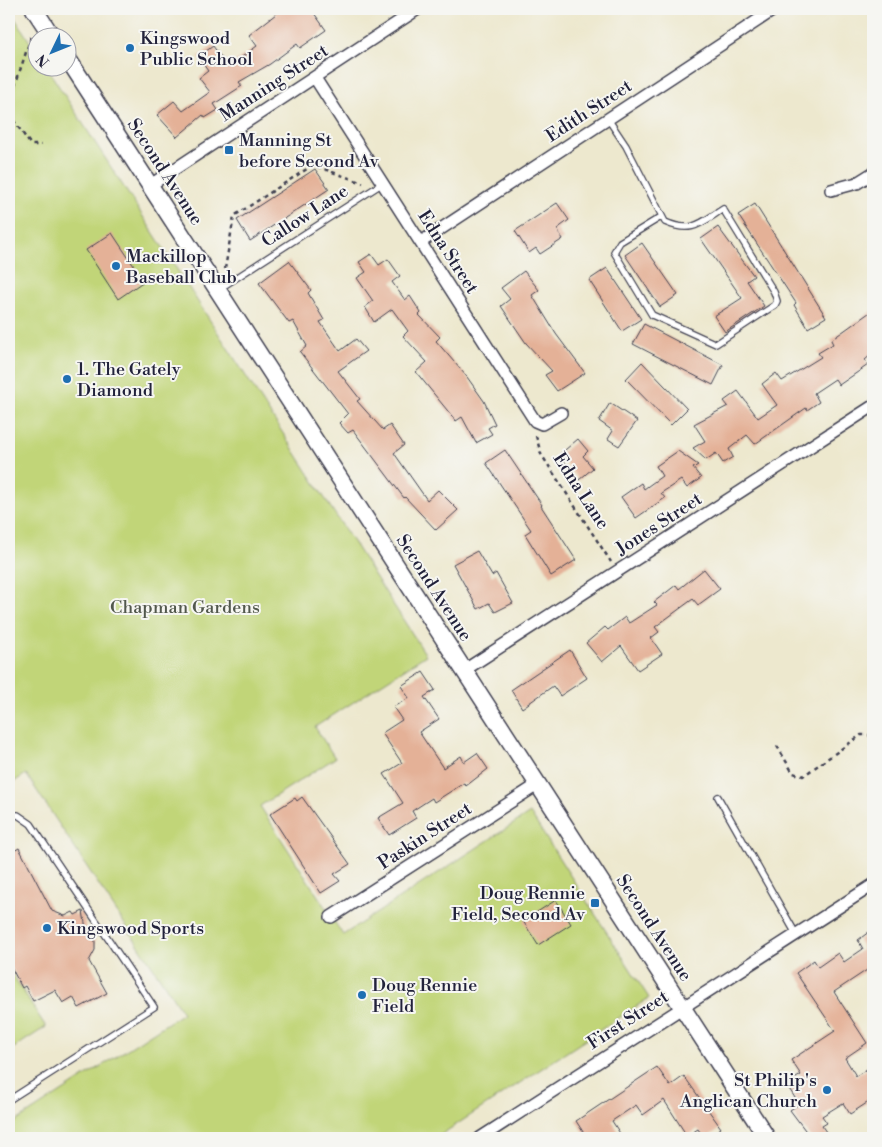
<svg xmlns="http://www.w3.org/2000/svg" width="882" height="1147" viewBox="0 0 882 1147" font-family="'Libre Bodoni',serif">
<rect width="100%" height="100%" fill="#f6f6f2"/>
<filter id="ink" filterUnits="userSpaceOnUse"><feTurbulence type="fractalNoise" baseFrequency=".02" numOctaves="2"/><feDisplacementMap in="SourceGraphic" scale="10" xChannelSelector="R" yChannelSelector="G"/><feConvolveMatrix kernelMatrix="1 2 1 2 8 2 1 2 1" color-interpolation-filters="sRGB"/></filter>
<filter id="wash" filterUnits="userSpaceOnUse"><feTurbulence type="fractalNoise" baseFrequency=".0096" numOctaves="4" result="noise"/><feDisplacementMap in="SourceGraphic" scale="20" xChannelSelector="R" yChannelSelector="G"/><feGaussianBlur stdDeviation="1.12" result="paint"/><feColorMatrix in="noise" values="0 0 0 0 0 0 0 0 0 0 0 0 0 0 0 0 0 1.4 0 .05"/><feComposite in="paint" operator="in"/></filter>
<g filter="url(#wash)">
<rect width="100%" height="100%" fill="#ede8ce"/>
<!-- green -->
<path fill="#c1d578" stroke="#727c5a" d="M9,9L37,53L38,68H47L426,655L315,727L335,758L260,806L343,935L530,813L649,998L436,1138H9V1126L183,1013L26,774L9,785Z
M9,969L46,1027L9,1051Z"/>
<g id="blocks">
<!-- building -->
<path fill="#e4b197" d="M273,9H311L326,30L300,48L297,44L270,64L239,82L242,86L214,104L218,110L205,118L203,115L177,137L157,115L174,101L183,111L210,92L199,78L208,71L198,57L213,46L228,67L257,46L249,35L276,14Z
M315,169L329,189L250,241L237,220Z
M557,203L569,220L557,229L563,239L540,254L536,248L529,253L515,231Z
M755,204L826,317L808,328L794,305L796,303L738,215Z
M718,227L754,276L747,281L764,306L725,332L714,316L742,298L701,239Z
M112,233L144,281L118,299L86,250Z
M642,243L678,295L660,307L625,255Z
M371,254L379,265L388,259L400,276L392,282L405,300L410,296L421,313L419,315L440,337L436,341L467,377L484,401L495,424L488,428L492,434L476,443L462,417L456,421L416,372L427,362L403,336L408,331L392,309L374,322L365,307L373,301L357,278L366,272L359,262Z
M289,261L311,290L308,293L324,320L320,322L340,351L356,339L366,351L338,371L360,399L357,401L383,430L390,425L404,445L394,453L427,500L438,490L458,510L436,530L405,497L404,498L353,430L348,433L339,423L348,414L300,352L307,346L293,321L289,323L259,283Z
M607,268L641,319L622,331L589,280Z
M524,271L539,290L532,295L556,334L585,373L557,391L545,375L552,371L526,343L501,306L510,299L501,288Z
M873,310V353L865,360L868,365L839,385L835,379L814,393L819,402L807,410L806,408L755,444L747,435L729,449L733,457L723,463L716,453L706,460L693,448L705,441L694,424L728,406L724,401L738,391L758,418L777,405L762,384L776,373L782,381L821,357L818,353L833,344L831,340Z
M644,324L723,365L713,385L633,344Z
M642,362L687,409L671,425L626,379Z
M610,403L637,421L619,446L608,439L613,431L599,421Z
M578,439L588,451L583,456L593,468L579,480L559,455Z
M505,450L542,505L541,506L576,560L551,576L525,534L531,530L486,463Z
M678,451L698,465L693,468L701,478L687,488L681,480L661,493L665,498L636,518L621,497L641,483L644,489L662,476L656,466Z
M477,551L492,576L496,573L513,603L495,612L489,603L478,609L453,564Z
M704,569L720,589L698,605L693,599L655,627L659,632L651,638L662,654L638,670L621,646L602,662L586,643L605,627L608,630L625,617L629,623L657,605L654,602L676,585L679,589Z
M570,650L587,678L560,696L553,686L522,708L511,690Z
M423,672L435,690L424,697L439,719L419,732L443,768L461,756L464,762L477,753L488,769L466,786L464,783L434,802L432,798L412,811L416,818L389,835L378,818L403,803L384,774L402,763L382,733L402,720L393,707L409,698L401,686Z
M302,797L350,864L334,874L340,881L321,893L270,814L295,798L297,801Z
M19,848L52,911L65,916L73,912L75,915L83,911L86,929L95,938V950L89,961L107,993L79,1008L73,997L63,1003L55,990L33,1001L25,986L22,988L9,963V854Z
M556,900L571,924L538,945L523,921Z
M873,929V966L834,992L867,1043L845,1058L856,1076L873,1065V1099L850,1114L843,1103L822,1116L827,1123L822,1126L830,1138H811L790,1110L799,1104L786,1084L801,1075L791,1060L835,1031L796,973L814,960L818,967L838,953L844,962L863,949L858,940Z
M657,1067L670,1086L684,1076L721,1128L706,1138H704L698,1129L687,1136L664,1100L643,1115L636,1105L612,1121L623,1138H587L576,1121Z"/>
</g>
</g>
<g filter="url(#ink)">
<use href="#blocks" fill-opacity="0" stroke="#404051" stroke-width="1"/>
<g fill="none" stroke-linecap="round" stroke-linejoin="round">
<!-- lane casing -->
<g stroke="#404051" stroke-width="8">
<path id="lane" d="M608,119L626,146L665,222C692,234 701,223 723,209L774,292L777,301L775,305L716,344L652,315L614,252L620,242L661,217
M219,289L383,183
M718,797L796,934
M9,815H18L31,824L154,1007L9,1100"/>
</g>
<!-- street casing -->
<g stroke="#404051" stroke-width="14">
<path id="street" d="M315,78L535,421L542,424L561,413
M149,186L418,9
M831,190L857,183L873,173
M421,242L775,9
M463,671L873,406
M331,917L537,785
M480,1138L873,885"/>
</g>
<!-- secondary casing -->
<g stroke="#404051" stroke-width="19">
<path id="secondary" d="M34,9L53,38
M68,59L767,1138"/>
</g>
<!-- path -->
<path stroke="#404051" stroke-width="2.5" stroke-dasharray="4 4" stroke-linecap="butt" d="M9,12L14,10
M31,37L9,104V114L31,145H41
M225,269L234,216L313,165L363,183
M536,436L541,454L611,562
M777,746L793,773L803,776L861,735H869L873,742"/>
<!-- lane -->
<use href="#lane" stroke="#fff" stroke-width="5.5"/>
<!-- street -->
<use href="#street" stroke="#fff" stroke-width="11"/>
<!-- secondary -->
<use href="#secondary" stroke="#fff" stroke-width="16"/>
</g>
</g>
<!-- markers -->
<g fill="#1f6fb2" stroke="#f6f6f2" stroke-width="2">
<circle cx="130" cy="48" r="5"/>
<rect x="224" y="145" width="10" height="10" rx="2.5"/>
<circle cx="116" cy="266" r="5"/>
<circle cx="67" cy="379" r="5"/>
<rect x="590" y="898" width="10" height="10" rx="2.5"/>
<circle cx="47" cy="928" r="5"/>
<circle cx="362" cy="995" r="5"/>
<circle cx="827" cy="1090" r="5"/>
</g>
<g text-anchor="middle" dominant-baseline="central" stroke-width="4" stroke-linejoin="round" paint-order="stroke">
<!-- poi labels -->
<g font-size="18" fill="#22223b" stroke="#f6f6f2" text-anchor="start">
<text x="140" y="38">Kingswood<tspan x="140" dy="21">Public School</tspan></text>
<text x="239" y="140">Manning St<tspan x="239" dy="21">before Second Av</tspan></text>
<text x="126" y="256">Mackillop<tspan x="126" dy="21">Baseball Club</tspan></text>
<text x="77" y="369">1. The Gately<tspan x="77" dy="21">Diamond</tspan></text>
<text x="585" y="893" text-anchor="end">Doug Rennie<tspan x="585" dy="21">Field, Second Av</tspan></text>
<text x="57" y="928">Kingswood Sports</text>
<text x="372" y="985">Doug Rennie<tspan x="372" dy="21">Field</tspan></text>
<text x="817" y="1080" text-anchor="end">St Philip's<tspan x="817" dy="21">Anglican Church</tspan></text>
</g>
<!-- street labels -->
<g font-size="18" fill="#22223b" stroke="#f6f6f2">
<text transform="translate(274 83) rotate(-33)">Manning Street</text>
<text transform="translate(589 111) rotate(-33)">Edith Street</text>
<text transform="translate(165 172) rotate(57)">Second Avenue</text>
<text transform="translate(305 216) rotate(-33)">Callow Lane</text>
<text transform="translate(448 252) rotate(57)">Edna Street</text>
<text transform="translate(581 491) rotate(57)">Edna Lane</text>
<text transform="translate(659 524) rotate(-33)">Jones Street</text>
<text transform="translate(434 588) rotate(57)">Second Avenue</text>
<text transform="translate(425 836) rotate(-33)">Paskin Street</text>
<text transform="translate(654 928) rotate(57)">Second Avenue</text>
<text transform="translate(628 1020) rotate(-33)">First Street</text>
</g>
<!-- park labels -->
<g font-size="18" fill="#52584d" stroke="#f6f6f2">
<text x="185" y="607">Chapman Gardens</text>
</g>
</g>
<!-- margin -->
<rect width="882" height="1147" fill="none" stroke="#f6f6f2" stroke-width="30"/>
<!-- north arrow -->
<g transform="translate(52 52) rotate(227)"><circle r="24" fill="#f6f6f2" stroke="#a1a1a9"/>
<path d="M0-4L9 19L0 12L-9 19Z" fill="#1f6fb2"/>
<text y="-8" font-size="14" font-weight="bold" text-anchor="middle" fill="#22223b">N</text>
</g>
</svg>
